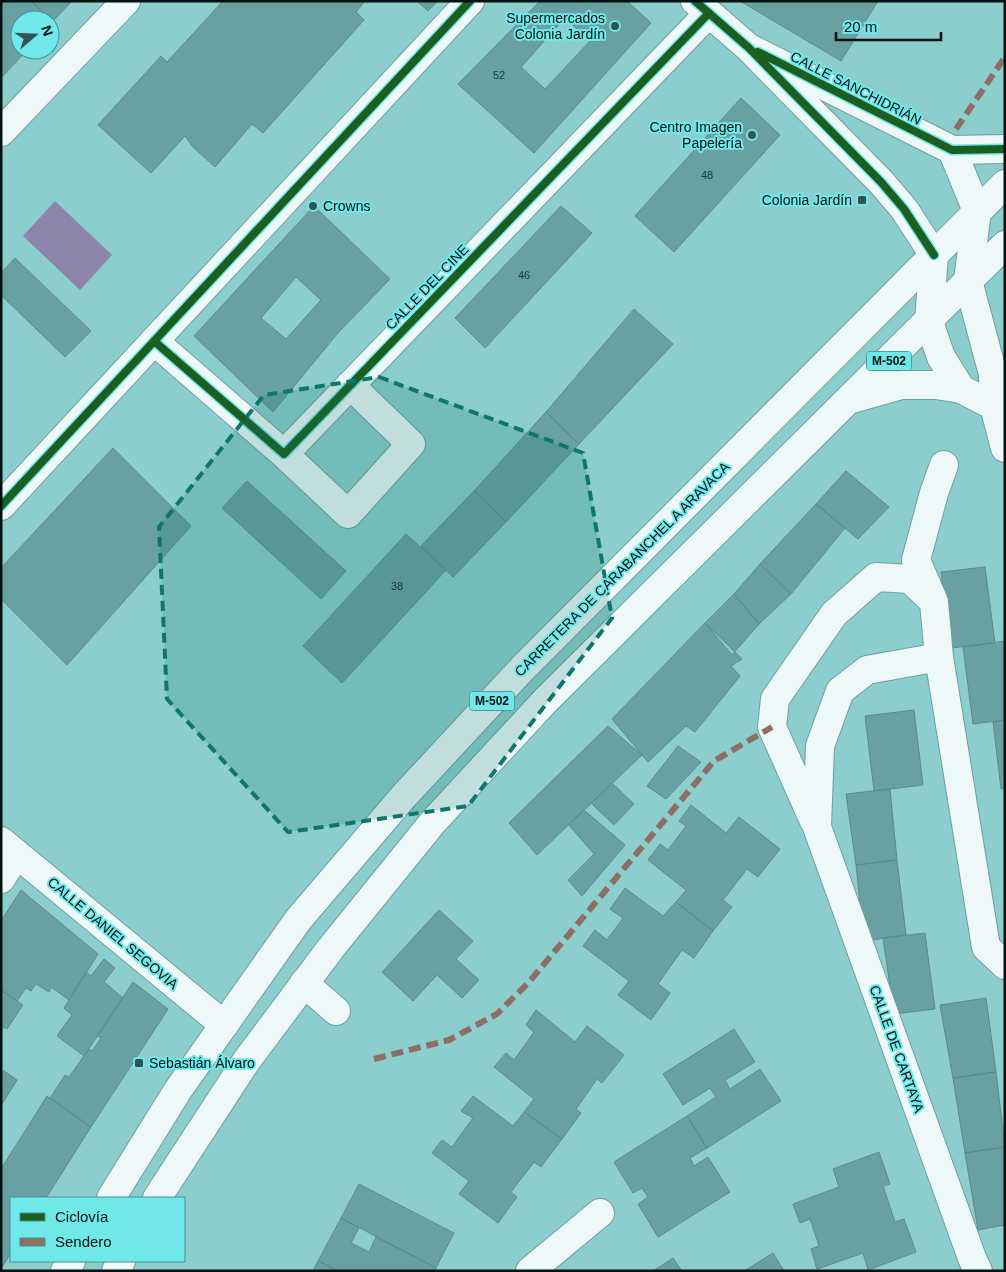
<svg xmlns="http://www.w3.org/2000/svg" width="1006" height="1272" viewBox="0 0 1006 1272" font-family="Helvetica,sans-serif">
<rect width="100%" height="100%" fill="#8ccdce"/>
<!-- water -->
<path fill="#8d84ac" d="M55,201L112,255L80,290L23,236Z"/>
<!-- building -->
<path fill="#69a0a1" stroke="#5f898a" fill-rule="evenodd" d="M31,1H72L53,21Z
M31,1L53,21L50,24V20H20V50H27L1,78V2Z
M223,1H365L356,12L364,20L263,133L252,124L215,167L193,147L185,136L151,173L98,125L161,56L167,62Z
M417,1H438L428,11Z
M540,1H627L651,23L534,153L458,84ZM565,18L590,41L545,89L521,67Z
M740,1H878L841,61Z
M741,98L780,135L674,252L635,216Z
M314,206L390,279L337,334L273,412L194,336ZM296,277L321,300L286,339L261,318Z
M561,206L592,233L485,348L455,318Z
M15,258L91,331L65,357L1,295V273Z
M634,309L673,344L579,444L546,412Z
M546,412L579,444L506,522L474,491Z
M113,448L191,526L67,665L1,599V568Z
M846,471L889,507L858,539L816,504Z
M247,481L346,571L321,599L222,508Z
M474,491L506,522L453,577L421,546Z
M816,504L845,528L791,594L760,564Z
M406,534L446,570L342,683L303,646Z
M760,564L791,594L759,624L734,594Z
M985,567L995,643L951,648L941,572Z
M734,594L759,624L732,655L705,623Z
M705,623L742,659L731,666L740,676L695,732L686,726L648,762L612,719Z
M1005,641V720L973,724L963,647Z
M914,710L923,785L874,791L865,716Z
M1005,720V789H1001L993,722Z
M608,726L642,755L537,855L509,823Z
M678,746L701,762L666,799L647,786Z
M612,783L634,804L614,825L591,803Z
M890,789L897,860L856,865L846,794Z
M691,805L726,833L739,817L780,849L758,877L747,869L723,900L732,907L713,931L676,902L686,890L648,860L660,844L668,850L686,826L679,821Z
M584,810L625,845L582,896L568,880L594,854L568,824Z
M897,860L906,935L864,941L856,865Z
M625,888L663,916L676,902L713,931L694,958L682,950L658,984L670,993L651,1020L618,995L629,981L583,946L595,930L607,940L623,918L610,909Z
M21,890L98,954L69,1000L51,987L49,992L36,984L31,991L26,988L17,1001L1,990V921Z
M439,910L473,941L456,959L479,980L462,998L437,975L413,1001L382,972Z
M925,933L935,1009L894,1014L883,938Z
M104,959L115,968L104,982L123,998L84,1056L57,1036L72,1015L64,1008L86,972L91,976Z
M133,982L168,1009L91,1127L50,1098L65,1075L69,1077L89,1049L92,1051L101,1038L97,1036Z
M1,990L23,1005L7,1029L4,1027L1,1031Z
M986,998L996,1072L953,1078L940,1005Z
M536,1010L575,1042L587,1026L624,1055L602,1083L597,1079L576,1109L581,1113L562,1139L524,1112L534,1099L494,1067L506,1053L514,1060L534,1032L526,1025Z
M734,1029L755,1062L725,1080L730,1089L760,1069L781,1101L707,1148L687,1116L716,1097L710,1088L683,1105L663,1074Z
M1,1069L17,1080L1,1106Z
M996,1072L1005,1147L965,1153L953,1078Z
M47,1096L91,1127L46,1198H11V1253L1,1269V1169Z
M473,1096L513,1126L524,1112L562,1139L541,1167L534,1162L511,1192L517,1197L498,1223L459,1194L469,1181L432,1153L442,1140L452,1147L473,1118L461,1111Z
M687,1116L707,1148L690,1158L694,1166L708,1157L730,1192L658,1237L638,1204L648,1197L642,1188L633,1193L614,1162Z
M1005,1147V1225L978,1230L965,1153Z
M879,1152L890,1184L883,1186L895,1222L904,1219L916,1252L868,1270L863,1253L817,1269L811,1249L819,1246L810,1219L800,1223L793,1204L839,1187L833,1169Z
M359,1184L454,1233L436,1268L341,1218Z
M341,1218L359,1228L351,1243L369,1252L376,1237L436,1268L435,1271H338L318,1261Z
M773,1253L784,1271H744Z
M673,1258L682,1271H653Z
M318,1261L338,1271H313Z"/>
<g fill="none" stroke-linecap="round" stroke-linejoin="round">
<!-- minor casing -->
<g stroke="#6f9f9f" stroke-width="30">
<path id="minor" d="M695,1L749,48L881,182L904,209L934,255L929,322L941,357L961,389L994,406
M749,48L952,150L977,211L968,281L993,374L994,406L1005,448
M1,132L126,1
M154,341L284,454L709,13
M284,454L348,514L411,444L350,385
M944,465L934,493L916,560L934,602L939,657L986,947L1005,965
M1,506L470,1
M939,657L867,670L840,691L820,746L817,827L972,1258L978,1271
M814,821L772,727L775,699L834,614L876,577L910,579L931,599
M1,841L224,1025
M1,879L17,854
M304,983L336,1011
M530,1271L600,1213"/>
</g>
<!-- major casing -->
<g stroke="#6f9f9f" stroke-width="30">
<path id="major" d="M852,399L901,385H936L961,389
M111,1198L178,1090L298,920L403,797L522,669L934,255
M157,1198L247,1060L331,948L433,822L546,700L968,281
M65,1271L71,1261
M116,1271L121,1261"/>
</g>
<!-- highway casing -->
<g stroke="#6f9f9f" stroke-width="30">
<path id="highway" d="M952,150L1005,149
M934,255L1005,184
M968,281L1005,245"/>
</g>
<!-- minor -->
<use href="#minor" stroke="#eef8f8" stroke-width="28"/>
<!-- major -->
<use href="#major" stroke="#eef8f8" stroke-width="28"/>
<!-- highway -->
<use href="#highway" stroke="#eef8f8" stroke-width="28"/>
<!-- quiet -->
<path stroke="#8d6e63" stroke-width="6" stroke-dasharray="12 6" stroke-linecap="butt" d="M956,129L1005,57
M374,1059L449,1040L497,1014L529,982L714,761L772,727"/>
<!-- cycleway casing -->
<g stroke="#70e8ea" stroke-width="11">
<path id="cycleway" d="M695,1L749,48L881,182L904,209L934,255
M758,52L952,150L1005,149
M154,341L284,454L709,13
M1,506L470,1"/>
</g>
<!-- cycleway -->
<use href="#cycleway" stroke="#1b5e20" stroke-width="8"/>
</g>
<!-- marked area -->
<path fill="#0f766e" fill-opacity="0.2" stroke="#0f766e" stroke-width="4" stroke-dasharray="10 6" stroke-linejoin="round" d="M379,377L583,453L612,618L468,806L288,832L167,699L159,527L264,395Z"/>
<!-- markers -->
<g fill="#315354" stroke="#70e8ea" stroke-width="2">
<circle cx="615" cy="26" r="5"/>
<circle cx="752" cy="135" r="5"/>
<rect x="857" y="195" width="10" height="10" rx="2.5"/>
<circle cx="313" cy="206" r="5"/>
<rect x="134" y="1058" width="10" height="10" rx="2.5"/>
</g>
<g text-anchor="middle" dominant-baseline="central" stroke-width="4" stroke-linejoin="round" paint-order="stroke">
<!-- number labels -->
<g font-size="11" fill="#1a3636">
<text x="499" y="75">52</text>
<text x="707" y="175">48</text>
<text x="524" y="275">46</text>
<text x="397" y="586">38</text>
</g>
<!-- shield labels -->
<g fill="#70e8ea" stroke="#225253" stroke-width="1">
<rect x="866.5" y="351.5" width="45" height="19" rx="4"/>
<rect x="469.5" y="691.5" width="45" height="19" rx="4"/>
</g>
<g font-size="12" font-weight="bold" fill="#001212">
<text x="889" y="361">M-502</text>
<text x="492" y="701">M-502</text>
</g>
<!-- poi labels -->
<g font-size="14" fill="#001212" stroke="#70e8ea" text-anchor="end">
<text x="605" y="18">Supermercados<tspan x="605" dy="16">Colonia Jardín</tspan></text>
<text x="742" y="127">Centro Imagen<tspan x="742" dy="16">Papelería</tspan></text>
<text x="852" y="200">Colonia Jardín</text>
<text x="323" y="206" text-anchor="start">Crowns</text>
<text x="149" y="1063" text-anchor="start">Sebastián Álvaro</text>
</g>
<!-- street labels -->
<g font-size="14" fill="#001212" stroke="#70e8ea">
<text transform="translate(856 88) rotate(27)">CALLE SANCHIDRIÁN</text>
<text transform="translate(427 287) rotate(-46)">CALLE DEL CINE</text>
<text transform="translate(622 569) rotate(-45)">CARRETERA DE CARABANCHEL A ARAVACA</text>
<text transform="translate(113 933) rotate(40)">CALLE DANIEL SEGOVIA</text>
<text transform="translate(897 1049) rotate(70)">CALLE DE CARTAYA</text>
</g>
</g>
<!-- border -->
<rect width="1006" height="1272" fill="none" stroke="#001212" stroke-width="5"/>
<!-- legend -->
<rect x="10" y="1197" width="175" height="65" fill="#70e8ea" stroke="#439294"/>
<rect x="20" y="1213" width="25" height="8" fill="#1b5e20" stroke="#439294"/>
<text x="55" y="1222" font-size="15" fill="#001212">Ciclovía</text>
<rect x="20" y="1238" width="25" height="8" fill="#8d6e63" stroke="#439294"/>
<text x="55" y="1247" font-size="15" fill="#001212">Sendero</text>
<!-- north arrow -->
<g transform="translate(35 35) rotate(71)"><circle r="24" fill="#70e8ea" stroke="#439294"/>
<path d="M0-4L9 19L0 12L-9 19Z" fill="#315354"/>
<text y="-8" font-size="14" font-weight="bold" text-anchor="middle" fill="#001212">N</text>
</g>
<!-- scale -->
<path d="M836 32v8h105v-8" fill="none" stroke="#001212" stroke-width="2.5"/>
<text x="844" y="32" font-size="15" fill="#001212" stroke="#70e8ea" stroke-width="4" paint-order="stroke">20 m</text>
</svg>
